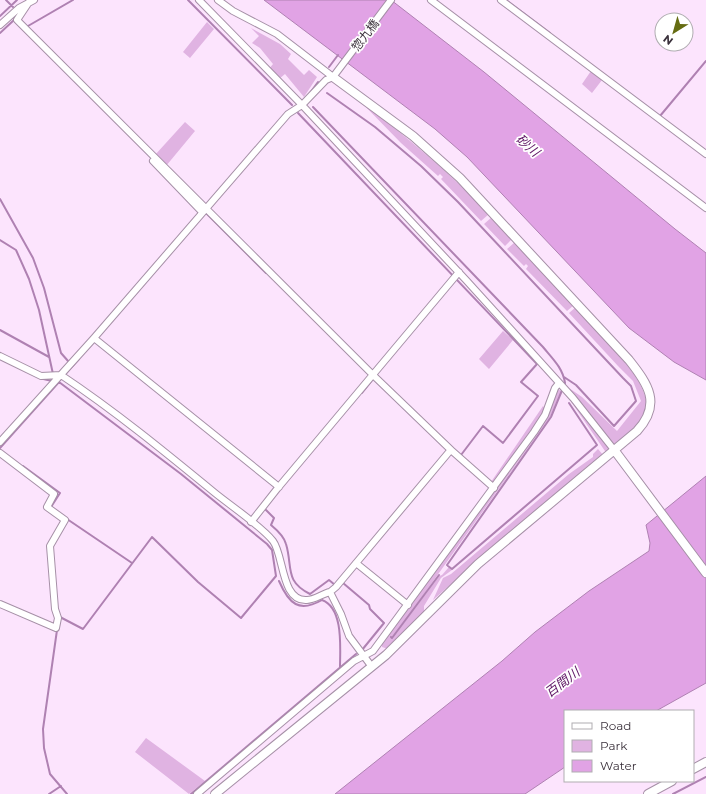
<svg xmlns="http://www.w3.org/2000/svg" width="706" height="794" viewBox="0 0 706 794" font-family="Montserrat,'Noto Sans JP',sans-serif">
<rect width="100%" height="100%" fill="#fce4fd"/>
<!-- green -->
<path fill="#e0b3e2" d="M207,22L214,29L190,58L183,52Z
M251,28L280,44L291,54L288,59L304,75L309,70L317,77L304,97L285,74L279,79L269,69L273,64L260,48L252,43L259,36Z
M591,71L602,80L592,93L582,84Z
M361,102C407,137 449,172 489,214L481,221L441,179L443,177L440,174L438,176L401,143Z
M185,122L195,131L166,166L155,155Z
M492,217L512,239L505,246L484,224Z
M515,242L574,305L567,311L526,269L528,266L526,264L524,266L507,249Z
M576,307C594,327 643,375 646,400C648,410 642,420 635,427C629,434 623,443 614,444L569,388L582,397L617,431L641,401L633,381L618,366L569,313Z
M503,331L513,340L489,369L479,359Z
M558,389L561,391L550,417L392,639L439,576L442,575L449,567L452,570L441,578L424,606V612L388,649L382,647V643L544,419Z
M570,400L607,445L609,449L607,454Z
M543,406L545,409L539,420L494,483L488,482H491Z
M598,449L604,456L508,534L433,600L443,578L451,574L569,474L593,457V454Z
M146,738L205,781L189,794L135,752Z"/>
<!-- water -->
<path fill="#e1a3e5" stroke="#af81b2" d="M264,0H391L484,72L675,229L706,253V380L674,362L629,328L467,157L435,129Z
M706,476V683L656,711H565V767L525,794H335L502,661L535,632L589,591L649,551L650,543L646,525Z"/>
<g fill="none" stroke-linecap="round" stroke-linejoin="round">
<!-- stream -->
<path stroke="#af81b2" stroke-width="2" d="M6,0L13,7
M188,0L292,105
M506,0L550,33
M0,16L17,0
M28,26L73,0
M0,33L14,20
M329,67L338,55
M310,93L318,82
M327,93L375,127L421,166L458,202L623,378L631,386L636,401L614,426L576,385L564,377
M313,107L543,347C552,358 563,368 565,383L551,417L447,565
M298,113L537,364L521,382L538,396L503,443L483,426L461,455
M660,116L706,61
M0,199L33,258L44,288L61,353L68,361
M205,212L266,273
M0,240L16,250L29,279L39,310L53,374
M0,330L49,357
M39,378L52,381
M58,382L79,359
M362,393L374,378
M0,448L59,382L181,474L267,544L272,550L276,576L241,618L198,582L152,537L83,629L60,617
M23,466L60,493L51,507
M264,508L274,518L271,525C277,530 284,536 286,544C293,567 284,581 310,594L329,580L335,585
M67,519L132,563
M448,566L452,569L597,445L569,403
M279,581C289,604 299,613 322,600C344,608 340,649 340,667
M343,583L369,605L370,609L384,623L362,650
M55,630H57L43,729L44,748L50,774L67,794
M391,637L392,638L439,575
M49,794L61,786
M191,794L356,654
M673,794L706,777"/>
<!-- street casing -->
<g stroke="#a690a7" stroke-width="8">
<path id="street" d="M199,0L302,105L466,280L573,398L615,451
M218,0L233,11L277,34L333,77
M431,0L706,208
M501,0L706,154
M29,2L17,20L22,25L373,375L451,450L494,488
M0,25L19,8L34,0
M153,161L202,212
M94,338L279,487
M0,356L41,376L61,375C115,411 165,452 215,493C231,506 261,526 273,541C284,555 281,602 307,600C314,600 322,594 330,592L341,614L349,636L372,667
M0,442L94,338L288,114L302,105L326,80L333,77L391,0
M0,453L54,494L47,507L65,520L50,546L55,609L58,618L56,628L0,604
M251,522L277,489L459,272
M356,563L408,605
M330,592L336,587L449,452
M197,794L354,661L373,651L534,432L545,415L555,388L559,383"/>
</g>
<!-- secondary casing -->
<g stroke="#a690a7" stroke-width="10">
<path id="secondary" d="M615,451L706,573
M693,769L706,762
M215,794L386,655L478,564L637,431C662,404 648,384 629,360L460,178L413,136L333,77
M648,794L672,781"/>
</g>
<!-- street -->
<use href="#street" stroke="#fff" stroke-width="6"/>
<!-- secondary -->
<use href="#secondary" stroke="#fff" stroke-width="8"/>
</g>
<g text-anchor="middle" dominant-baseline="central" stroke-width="3.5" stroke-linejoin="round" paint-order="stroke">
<!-- street labels -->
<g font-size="12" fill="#3a313b" stroke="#fff">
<text transform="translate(365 35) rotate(-53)">惣九橋</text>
</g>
<!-- water labels -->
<g font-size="13" font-style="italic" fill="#5e1464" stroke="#fff">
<text transform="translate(528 145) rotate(41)">砂川</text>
<text transform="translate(562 682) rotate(-37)">百間川</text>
</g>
</g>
<!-- legend -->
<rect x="564" y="710" width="130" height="72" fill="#ffffff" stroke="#b0adb1"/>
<rect x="572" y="723" width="20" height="6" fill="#ffffff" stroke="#b0adb1"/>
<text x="600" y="730" font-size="12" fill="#3a313b">Road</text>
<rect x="572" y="740" width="20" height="12" fill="#e0b3e2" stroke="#b0adb1"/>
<text x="600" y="750" font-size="12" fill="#3a313b">Park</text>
<rect x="572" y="760" width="20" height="12" fill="#e1a3e5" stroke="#b0adb1"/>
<text x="600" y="770" font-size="12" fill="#3a313b">Water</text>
<!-- north arrow -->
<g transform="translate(674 32) rotate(217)"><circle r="19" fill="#ffffff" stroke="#b0adb1"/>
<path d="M0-3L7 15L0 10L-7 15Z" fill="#656c12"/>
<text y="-6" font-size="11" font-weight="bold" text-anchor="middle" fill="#3a313b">N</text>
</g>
</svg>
